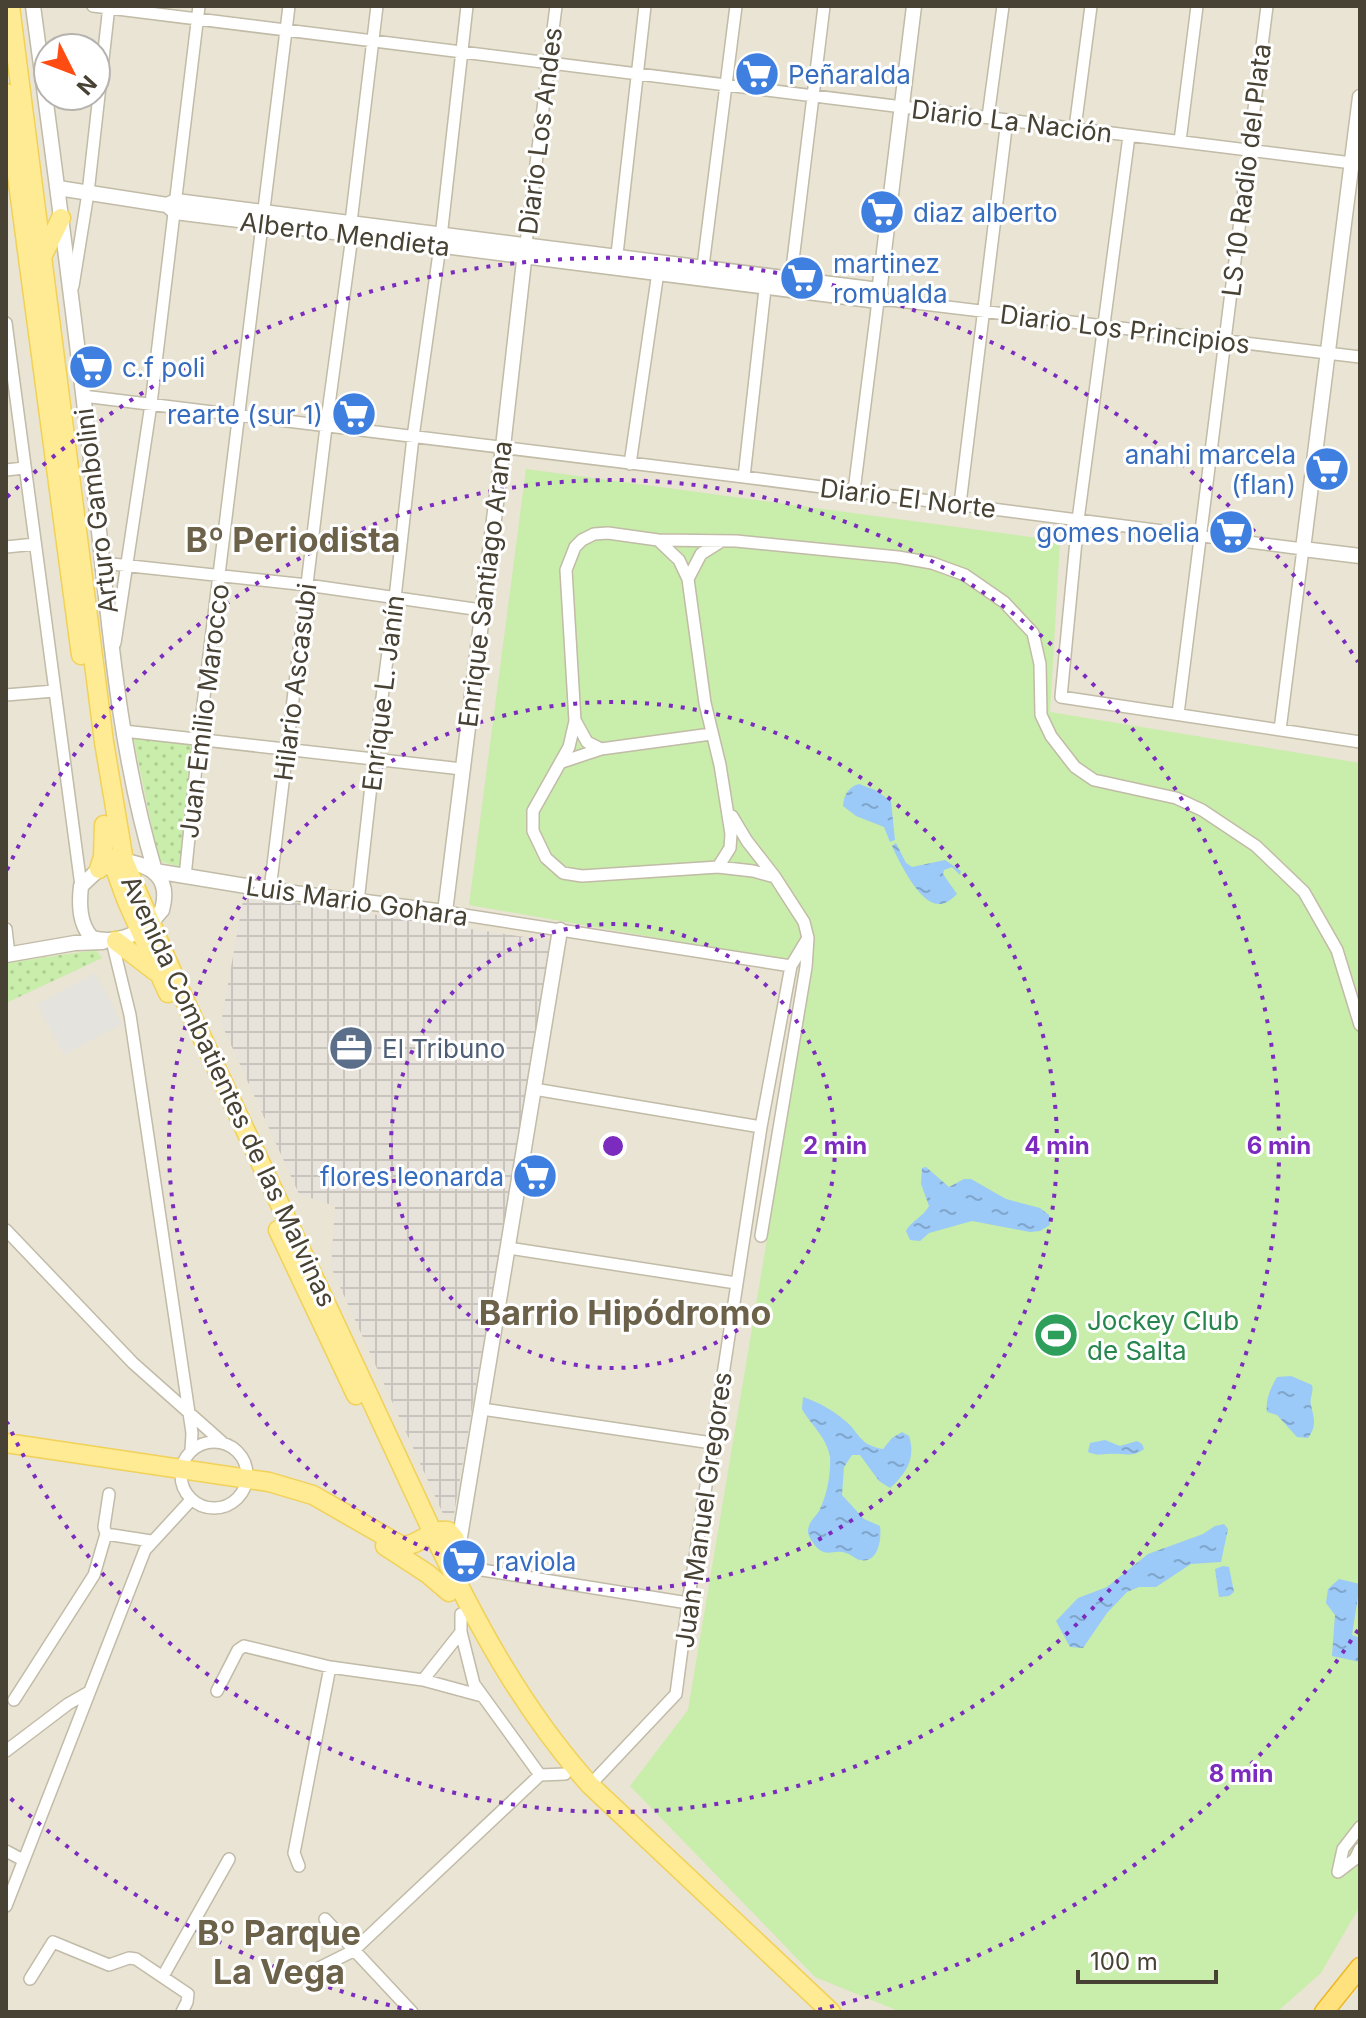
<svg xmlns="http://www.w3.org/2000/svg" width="1366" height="2018" viewBox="0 0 1366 2018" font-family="Inter,sans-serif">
<defs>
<pattern id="industrial-grid" width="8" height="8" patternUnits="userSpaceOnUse" patternTransform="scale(2)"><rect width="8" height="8" fill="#e7e2da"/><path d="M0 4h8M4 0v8" fill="none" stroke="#c8c3bc"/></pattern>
<pattern id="grass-dots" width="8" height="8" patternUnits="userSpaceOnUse" patternTransform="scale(2)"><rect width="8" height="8" fill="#c9edaa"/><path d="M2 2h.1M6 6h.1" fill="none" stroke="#aecc93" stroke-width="1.8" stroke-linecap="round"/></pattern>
<pattern id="water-ripples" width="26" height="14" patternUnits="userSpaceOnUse" patternTransform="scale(2)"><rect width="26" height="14" fill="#9bc9f8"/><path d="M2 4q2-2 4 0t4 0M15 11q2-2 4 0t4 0" fill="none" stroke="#80a5ca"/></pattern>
</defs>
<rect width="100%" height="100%" fill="#f5f1e5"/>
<!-- residential -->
<path fill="#e9e4d3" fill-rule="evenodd" d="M6,6H1360V2012H6ZM48,48H96V96H48Z"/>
<!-- industrial -->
<path fill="url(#industrial-grid)" d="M244,895L552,941L454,1514L444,1516L331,1267L335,1206L299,1194L221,1023Z"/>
<!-- grass -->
<path fill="url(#grass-dots)" d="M133,736L199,737L181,867L159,861Z
M96,950L102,958L6,1003V963Z"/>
<!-- garden -->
<path fill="#c9edaa" d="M526,469L1060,541L1050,712L1360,763V1906L1321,1973L1277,2012H901L815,1977L630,1786L688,1710L813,965L469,905Z"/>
<!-- parking -->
<path fill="#e5e3de" d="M95,973L122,1024L64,1055L37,1004Z"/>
<!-- water -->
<path fill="url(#water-ripples)" d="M859,784L875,790L891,801L895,840L890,842L884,827L856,816L843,806C844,795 848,787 859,784Z
M896,843L906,863L912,867L945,860L961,871L960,875L952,867L944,870L943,874L957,894C953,898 946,904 940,904C920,906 899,861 892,846Z
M926,1167L949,1187L964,1179H971L1006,1199L1040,1208L1049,1215L1050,1225L1040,1231L1030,1232L972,1221L929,1233L920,1241L910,1240L906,1231C911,1221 923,1217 929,1206L921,1184L922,1168Z
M1291,1376L1312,1385C1314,1393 1309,1398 1311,1405C1314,1419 1317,1425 1308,1438L1297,1437L1277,1415L1267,1412C1265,1400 1271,1387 1277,1377Z
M803,1397C818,1402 831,1409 843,1419C860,1432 858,1445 883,1449L892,1438L902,1432L909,1436C916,1458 907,1473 890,1488L879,1481L860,1455H852L844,1467L842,1495L864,1519L880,1526C882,1539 878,1567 857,1559C853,1557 850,1554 846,1553C831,1548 824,1562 810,1538C808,1534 807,1531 809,1526C810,1521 816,1516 819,1511C827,1496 831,1473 830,1457C827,1437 810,1424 802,1409Z
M1105,1440L1120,1446L1137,1441L1142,1444L1144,1449C1133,1458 1123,1453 1109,1454C1100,1454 1098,1456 1088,1452L1090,1443Z
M1224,1524L1228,1529L1221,1562L1191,1564L1156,1587H1139L1127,1592L1107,1613L1083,1648L1070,1647L1056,1621L1078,1598L1107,1587L1148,1554L1203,1534L1215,1526Z
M1223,1566L1229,1567L1234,1592L1229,1596L1219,1597L1215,1569Z
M1339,1579L1360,1584L1352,1635L1360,1638V1662L1332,1656L1335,1615L1326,1603L1328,1589Z"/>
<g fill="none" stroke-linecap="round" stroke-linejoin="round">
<!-- minor casing -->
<g stroke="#c1bba7" stroke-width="14">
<path id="minor" d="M93,6L1360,164
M988,117L1003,6
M1075,128L1091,6
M1129,136L1078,520L1061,697L1360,742
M1180,141L1197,6
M526,243L556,6
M616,263L645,6
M702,274L736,6
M790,285L824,6
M73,286L88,193L109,6
M6,323L81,886
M83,396L744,477L1303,549L1280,730
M630,464L658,272
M6,470L24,468
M744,477L766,280
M854,491L878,301L890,300L1360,357
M960,504L1007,120
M658,540L679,560L688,579L705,703L720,765L731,834L730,848L718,867
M6,547L35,544
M103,563L307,585L481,610
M688,579L701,554L720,542
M115,643L151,404L199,6
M6,695L54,691
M1178,714L1267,6
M576,722L587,742L601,749
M124,731L462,769
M562,762L601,749L711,734
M732,816L747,841L775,877
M185,877L199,737L289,6
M270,890L326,427L352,236L351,222L377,6
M358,902L374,759L395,598L413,437L440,246L467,6
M445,912L791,966
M6,929L9,955
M112,941L130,1015L192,1433L191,1451
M534,1089L761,1127
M6,1230L133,1363L222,1442
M761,1236L806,967L808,938L804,922L775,877L753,871L718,867L582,876L563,873L546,858L533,831V811L569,747L575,721L566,570L575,547L582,540L594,534L608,533L658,540L736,541L898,557L932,563L965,575L1004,602L1033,633L1040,664L1041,715L1051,736L1075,767L1094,780L1176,798L1202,810L1256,846L1304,892L1337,950L1360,1025
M508,1248L736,1283
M482,1409L712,1443
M181 1475a33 33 0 1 1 66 0a33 33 0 1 1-66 0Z
M106,1534L151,1541
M458,1570L476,1569L688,1603
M461,1614V1632L474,1684L540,1775
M423,1680L461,1632
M217,1691L238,1650L244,1646L330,1667L423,1680L482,1696
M14,1700L94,1575L106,1534L104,1527L109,1494
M6,1751L68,1704L89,1692
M590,1785L676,1694L688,1603L761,1127L791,966L806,941
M1360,1827L1343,1849L1338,1872L1355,1859L1360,1849
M6,1851L23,1860
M299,1866L294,1853L330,1667
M6,1906L145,1550L191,1500
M325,1919L412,2012
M315,1970L353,1951L540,1775L565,1774
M163,1976L229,1859
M30,1979L53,1942L109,1965L129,1958L136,1959L188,1994L187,2002L182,2012"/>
</g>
<!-- tertiary casing -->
<g stroke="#c1bba7" stroke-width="17">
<path id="tertiary" d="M33,6C55,168 76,331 95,494C109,620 118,748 155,871
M1360,97L1303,549L1360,556
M58,188L167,205L175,212L878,301L914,6
M167,205L176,201L879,290
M124,861C152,865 171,878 162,910C145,932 120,945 92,938C79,924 79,904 81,886L99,869Z
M155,871L270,890L445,912L503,447L526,243
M6,955L75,943L103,942
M458,1549L560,930"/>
</g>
<!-- primary casing -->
<g stroke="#f1d157" stroke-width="21">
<path id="primary" d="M10,6L104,742L124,861L179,988L432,1531C476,1623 522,1709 590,1785L831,2012
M6,93L81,655
M43,255L61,218
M111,858L126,899L168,993
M99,869L103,857L104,825
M116,941L155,971
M278,1230L356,1395
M6,1443L269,1482L313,1495L402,1546C420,1546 429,1528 448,1531L455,1539L460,1579
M385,1546L428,1574L449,1592"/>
</g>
<!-- trunk casing -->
<g stroke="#eeb726" stroke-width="21">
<path id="trunk" d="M1324,2012L1360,1967"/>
</g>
<!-- minor -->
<use href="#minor" stroke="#fff" stroke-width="11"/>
<!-- tertiary -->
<use href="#tertiary" stroke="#fff" stroke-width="14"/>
<!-- primary -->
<use href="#primary" stroke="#ffeb94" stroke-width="18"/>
<!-- trunk -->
<use href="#trunk" stroke="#ffe27d" stroke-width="18"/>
</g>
<!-- distance rings -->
<g fill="none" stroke="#7b2cbf" stroke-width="4" stroke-dasharray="4 8">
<circle cx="613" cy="1146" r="222"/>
<circle cx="613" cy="1146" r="444"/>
<path d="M7 870A666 666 0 1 1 7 1422"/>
<path d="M1358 1630A888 888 0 0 1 813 2011M413 2011A888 888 0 0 1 7 1795M7 497A888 888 0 0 1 1358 662"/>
</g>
<!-- icons -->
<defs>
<g id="supermarket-disc" transform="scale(2.3)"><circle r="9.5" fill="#3f7fe0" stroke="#fff"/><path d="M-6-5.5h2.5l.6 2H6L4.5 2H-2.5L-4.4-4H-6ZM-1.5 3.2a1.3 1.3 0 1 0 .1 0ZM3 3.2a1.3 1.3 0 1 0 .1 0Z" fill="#fff"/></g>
<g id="office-disc" transform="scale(2.3)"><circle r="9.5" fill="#5c6f8a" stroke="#fff"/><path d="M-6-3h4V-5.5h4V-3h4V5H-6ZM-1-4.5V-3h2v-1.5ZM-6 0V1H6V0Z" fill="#fff"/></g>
<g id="stadium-disc" transform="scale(2.3)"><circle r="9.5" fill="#2e9e5b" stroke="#fff"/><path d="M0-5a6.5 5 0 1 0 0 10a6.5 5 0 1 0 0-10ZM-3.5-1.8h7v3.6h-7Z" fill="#fff"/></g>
</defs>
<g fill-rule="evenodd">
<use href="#supermarket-disc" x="757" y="74"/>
<use href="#supermarket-disc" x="882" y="212"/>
<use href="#supermarket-disc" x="802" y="278"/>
<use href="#supermarket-disc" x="91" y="367"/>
<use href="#supermarket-disc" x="354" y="414"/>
<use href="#supermarket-disc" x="1327" y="469"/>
<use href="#supermarket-disc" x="1231" y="532"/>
<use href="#office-disc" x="351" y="1048"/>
<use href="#supermarket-disc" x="535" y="1176"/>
<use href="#stadium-disc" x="1056" y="1335"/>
<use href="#supermarket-disc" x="464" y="1561"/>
</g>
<g text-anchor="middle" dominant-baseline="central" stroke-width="6" stroke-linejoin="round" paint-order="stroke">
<!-- shop labels -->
<g font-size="26" fill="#366cbe" stroke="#fff" text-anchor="start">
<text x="788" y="74">Peñaralda</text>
<text x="913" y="212">diaz alberto</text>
<text x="833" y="263">martinez<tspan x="833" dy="30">romualda</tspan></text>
<text x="122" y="367">c.f poli</text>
<text x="323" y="414" text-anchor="end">rearte (sur 1)</text>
<text x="1296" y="454" text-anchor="end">anahi marcela<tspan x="1296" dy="30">(flan)</tspan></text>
<text x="1200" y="532" text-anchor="end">gomes noelia</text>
<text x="504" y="1176" text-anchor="end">flores leonarda</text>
<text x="495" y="1561">raviola</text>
</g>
<!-- street labels -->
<g font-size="26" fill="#484234" stroke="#fff">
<text transform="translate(1012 121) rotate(7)">Diario La Nación</text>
<text transform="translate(540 131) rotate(-83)">Diario Los Andes</text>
<text transform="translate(1246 170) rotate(-83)">LS 10 Radio del Plata</text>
<text transform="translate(345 234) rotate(7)">Alberto Mendieta</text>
<text transform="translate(1125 329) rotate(7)">Diario Los Principios</text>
<text transform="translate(908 498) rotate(7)">Diario El Norte</text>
<text transform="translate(96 511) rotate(-97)">Arturo Gambolini</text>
<text transform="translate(485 584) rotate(-83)">Enrique Santiago Arana</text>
<text transform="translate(295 682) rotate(-83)">Hilario Ascasubi</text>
<text transform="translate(383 693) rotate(-83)">Enrique L. Janín</text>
<text transform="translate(204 711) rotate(-83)">Juan Emilio Marocco</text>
<text transform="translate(357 901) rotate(8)">Luis Mario Gohara</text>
<text transform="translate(229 1091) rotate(65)">Avenida Combatientes de las Malvinas</text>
<text transform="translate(703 1510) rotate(-82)">Juan Manuel Gregores</text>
</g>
<!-- service labels -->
<g font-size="26" fill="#4e5e75" stroke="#fff" text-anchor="start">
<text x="382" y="1048">El Tribuno</text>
</g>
<!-- leisure labels -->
<g font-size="26" fill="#27864d" stroke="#fff" text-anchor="start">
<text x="1087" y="1320">Jockey Club<tspan x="1087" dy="30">de Salta</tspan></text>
</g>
<!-- district labels -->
<g font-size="34" font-weight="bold" fill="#6c624a" stroke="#fff">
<text x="293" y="539">Bº Periodista</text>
<text x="625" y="1312">Barrio Hipódromo</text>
<text x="279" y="1932">Bº Parque<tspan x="279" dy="39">La Vega</tspan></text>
</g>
</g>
<circle cx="613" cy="1146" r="12" fill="#7b2cbf" stroke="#fff" stroke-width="4"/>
<g font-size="24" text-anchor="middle" font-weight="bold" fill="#7b2cbf" stroke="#fff" stroke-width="6" stroke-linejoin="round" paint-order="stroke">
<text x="835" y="1154">2 min</text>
<text x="1057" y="1154">4 min</text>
<text x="1279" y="1154">6 min</text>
<text x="1241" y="1782">8 min</text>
</g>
<!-- border -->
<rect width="1366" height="2018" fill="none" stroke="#484234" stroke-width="16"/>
<!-- north arrow -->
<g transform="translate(72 72) rotate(132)"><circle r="38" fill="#ffffff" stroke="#b6b3ae" stroke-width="2"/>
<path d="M0-6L14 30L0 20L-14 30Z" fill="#ff4c12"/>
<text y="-12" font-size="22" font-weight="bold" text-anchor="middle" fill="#484234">N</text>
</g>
<!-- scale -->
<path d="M1078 1970v12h138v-12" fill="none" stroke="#484234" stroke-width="4"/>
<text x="1090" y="1970" font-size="24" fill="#484234" stroke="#ffffff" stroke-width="6" paint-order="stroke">100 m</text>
</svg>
